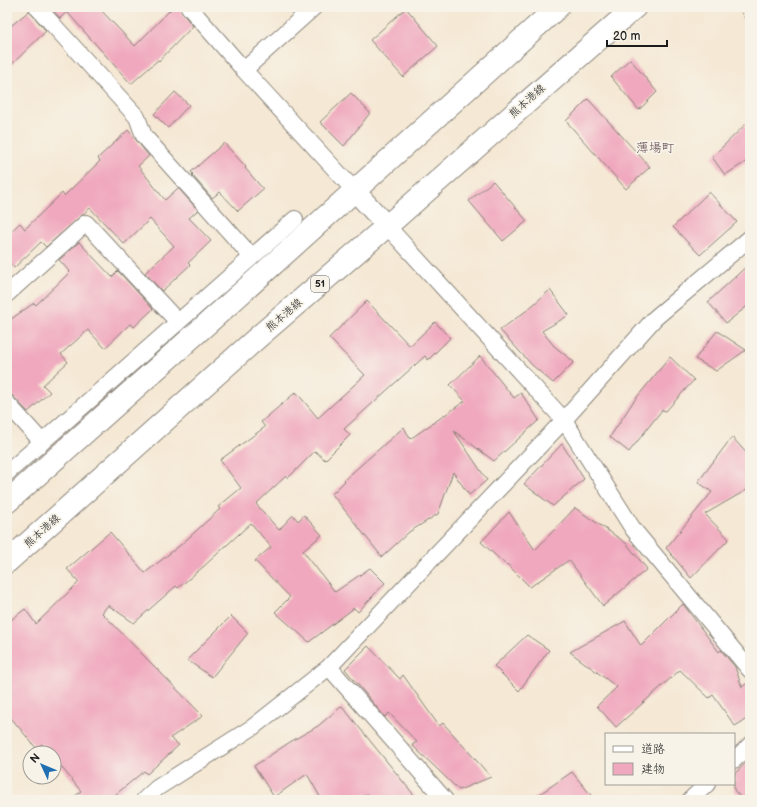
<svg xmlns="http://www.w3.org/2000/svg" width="757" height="807" viewBox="0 0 757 807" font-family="'Balsamiq Sans','Klee One',sans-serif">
<rect width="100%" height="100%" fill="#f7f3e8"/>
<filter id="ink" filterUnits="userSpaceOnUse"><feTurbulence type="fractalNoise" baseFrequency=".025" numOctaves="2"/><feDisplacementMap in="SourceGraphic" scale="8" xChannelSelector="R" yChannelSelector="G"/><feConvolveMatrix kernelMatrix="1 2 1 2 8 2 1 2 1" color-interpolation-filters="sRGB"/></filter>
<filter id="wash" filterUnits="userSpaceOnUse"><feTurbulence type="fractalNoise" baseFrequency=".012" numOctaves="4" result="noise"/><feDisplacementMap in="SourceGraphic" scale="16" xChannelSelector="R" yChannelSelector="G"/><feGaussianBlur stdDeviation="0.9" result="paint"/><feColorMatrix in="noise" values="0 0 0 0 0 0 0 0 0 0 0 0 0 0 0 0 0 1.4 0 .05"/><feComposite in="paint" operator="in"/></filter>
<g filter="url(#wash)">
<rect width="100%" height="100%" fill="#f5e8d4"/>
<g id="blocks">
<!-- building -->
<path fill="#f0a8be" d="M50,7H98L135,46L173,7H180L182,13L193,26L159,61L158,60L131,84L67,12L60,18Z
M406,8L438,46L403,77L370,40Z
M29,11L46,31L7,69V29Z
M630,59L657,92L639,110L611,77Z
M175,92L189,105L168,128L154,114Z
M351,93L370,113L344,146L320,122Z
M588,99L650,167L626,189L566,121Z
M750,120V159L725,175L712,157Z
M128,130L149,156L138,166L165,200L178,188L198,210L189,218L211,241L188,263L190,265L162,291L145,273L174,246L150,219L124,244L90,208L46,247L41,242L14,268L7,260V235L20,223L25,229L62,193L64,196L100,161L98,158Z
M224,143L246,167L245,168L263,189L238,211L220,192L212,198L192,175L193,174L191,172Z
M493,181L527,221L503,241L469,201Z
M709,192L737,222L700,255L673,227Z
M79,242L112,277L118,271L153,309L134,327L130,324L105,348L88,330L61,354L68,362L43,385L50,392L28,412L7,390V322L34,303L36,305L70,272L59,260Z
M750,263V304L726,323L708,302Z
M550,290L569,315L542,331L554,346L574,362L553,383L532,365L500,330L526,311Z
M367,301L410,346L435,322L450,338L428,360L425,356L344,429L350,435L325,460L315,451L288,478L286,476L256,504L279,530L293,515L298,521L304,515L322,535L303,551L335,592L370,568L385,583L358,612L354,608L309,642L275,612L290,597L255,561L271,547L251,523L203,567L178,588L176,586L134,623L108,605L102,613L203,716L170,738L179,745L147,774L144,771L109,800H71L81,791L54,758V753H50L42,744L36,748L7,713V623L25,609L36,624L79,582L67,569L110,532L145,573L183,543L220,509L218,507L241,488L220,460L265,427L261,422L296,392L318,418L365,375L329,338Z
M717,331L746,350L716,371L695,359Z
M480,356L514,398L521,393L539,420L494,461L454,431L487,480L469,495L453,472L438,514L409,532L382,557L332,494L345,481L344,480L404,427L410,439L465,401L450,385Z
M670,357L694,380L666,411L662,410L629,452L610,437L633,402Z
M732,437L750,457V488L705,514L729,539L691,578L666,548L712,492L698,482Z
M562,444L584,479L553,506L524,484Z
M575,508L626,543L647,569L603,606L569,560L530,587L507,564L506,565L481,542L509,512L535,550Z
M683,604L719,652L721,650L735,667L742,687L750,681V717L735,726L713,695L709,698L680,670L616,727L597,706L617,687L570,652L625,621L641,646Z
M231,616L248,633L212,677L187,660Z
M527,635L549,650L519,691L494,666Z
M368,646L400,679L403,675L439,726L443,723L491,777L459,790L412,745L417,742L389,713L385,717L345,669Z
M342,706L358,726L418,800H371L368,794L353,800H322L307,774L274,797L254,766L290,742L318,726Z
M750,759V800H743L734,790V774Z
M572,772L595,800H531Z"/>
</g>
</g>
<g filter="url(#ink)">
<use href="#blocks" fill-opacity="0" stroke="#888278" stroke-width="1"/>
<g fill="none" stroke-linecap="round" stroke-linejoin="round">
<!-- minor casing -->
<g stroke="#888278" stroke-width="18">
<path id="minor" d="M37,7L137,117L144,136L252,257
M189,7L244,70L354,190
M244,70L314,7
M387,226L564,420L633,529L750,670
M7,294L86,223L178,322
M7,403L42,442
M7,473L295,219
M329,667L445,800
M734,760L750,745
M144,800L157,788L253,727L329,667L564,420L655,318L750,238
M690,800L707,784"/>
</g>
<!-- tertiary casing -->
<g stroke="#888278" stroke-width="22">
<path id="tertiary" d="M354,190L387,226"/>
</g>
<!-- primary casing -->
<g stroke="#888278" stroke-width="24">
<path id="primary" d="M7,502L228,305L558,7
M7,562L257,338L387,226L635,7"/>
</g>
<!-- path -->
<path stroke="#888278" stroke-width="2.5" stroke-dasharray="1 3" stroke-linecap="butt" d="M737,7L750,24"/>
<!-- minor -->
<use href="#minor" stroke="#fff" stroke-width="16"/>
<!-- tertiary -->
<use href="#tertiary" stroke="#fff" stroke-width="20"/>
<!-- primary -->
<use href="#primary" stroke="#fff" stroke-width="22"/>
</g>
</g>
<g text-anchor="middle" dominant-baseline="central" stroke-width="3.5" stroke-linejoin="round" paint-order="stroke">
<!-- shield labels -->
<rect fill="#f7f3e8" stroke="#5e5c59" stroke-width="1" x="311" y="276" width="18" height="16" rx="3"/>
<g font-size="10" font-weight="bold" fill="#1c1c1c">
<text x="320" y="284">51</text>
</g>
<!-- street labels -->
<g font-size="11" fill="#1c1c1c" stroke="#f7f3e8">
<text transform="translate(527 101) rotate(-42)">熊本港線</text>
<text transform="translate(284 315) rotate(-41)">熊本港線</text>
<text transform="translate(42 531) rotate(-42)">熊本港線</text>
</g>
<!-- quarter labels -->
<g font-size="13" fill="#664d55" stroke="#f7f3e8">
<text x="655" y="148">薄場町</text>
</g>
</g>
<!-- margin -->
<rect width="757" height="807" fill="none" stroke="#f7f3e8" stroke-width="24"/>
<!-- legend -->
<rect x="605" y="733" width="130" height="52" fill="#f7f3e8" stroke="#9f9d96"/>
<rect x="613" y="746" width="20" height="6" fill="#ffffff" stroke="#9f9d96"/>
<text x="641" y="753" font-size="12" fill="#1c1c1c">道路</text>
<rect x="613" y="763" width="20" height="12" fill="#f0a8be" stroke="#9f9d96"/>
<text x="641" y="773" font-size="12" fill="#1c1c1c">建物</text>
<!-- north arrow -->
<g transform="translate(42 765) rotate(314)"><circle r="19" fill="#f7f3e8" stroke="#9f9d96"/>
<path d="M0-3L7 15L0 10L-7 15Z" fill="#1f6fb2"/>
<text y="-6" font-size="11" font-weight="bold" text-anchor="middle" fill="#1c1c1c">N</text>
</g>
<!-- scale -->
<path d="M607 40v6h60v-6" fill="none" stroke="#1c1c1c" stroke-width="2"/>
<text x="613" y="40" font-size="12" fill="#1c1c1c" stroke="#f7f3e8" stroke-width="3" paint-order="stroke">20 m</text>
</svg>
